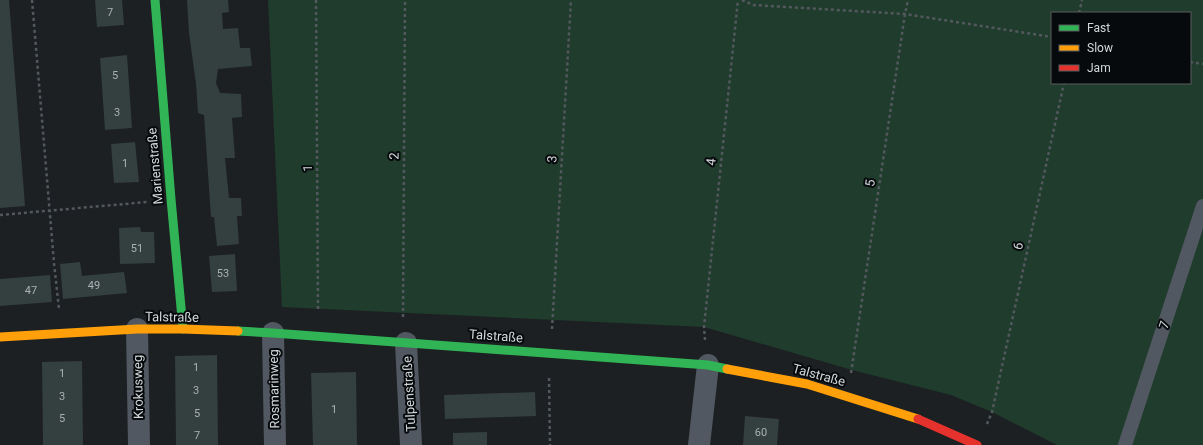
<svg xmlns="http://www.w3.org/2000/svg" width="1203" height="445" viewBox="0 0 1203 445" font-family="Roboto,sans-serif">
<rect width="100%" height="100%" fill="#1c2022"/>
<!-- green -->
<path fill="#203c2d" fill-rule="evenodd" d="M268,0H1203V445H1057L992,412L951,395L852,370L704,327L282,307ZM1052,13H1190V83H1052Z"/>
<!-- building -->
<path fill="#343f40" d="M0,0H9L25,206L0,208Z
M95,0H122L124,25L97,27Z
M187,0H228L229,12L222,13L223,29L238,28L240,48H250L252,66L218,69L216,83L220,93L241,94L242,117L232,118L235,158H225L229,198H241L242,216H237L239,244L217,246L214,217H211L204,115L198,113L196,84L189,33Z
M127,55L132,128L105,130L100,58Z
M135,142L139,182L114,183L111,144Z
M140,227L141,232H154L155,263L120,264L119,228Z
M235,254L237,291L212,292L209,256Z
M80,262L82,276L124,272L127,293L63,299L60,264Z
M50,275L52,302L0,306V279Z
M217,355L218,445H176L175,356Z
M82,361L83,445H43L42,362Z
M356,372L357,445H313L311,373Z
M535,392L536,416L445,419L444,395Z
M745,416L779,419L777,445H743Z
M487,432V445H453V433Z"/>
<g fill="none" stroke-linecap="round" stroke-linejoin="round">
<!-- path -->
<path stroke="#53585e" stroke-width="2.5" stroke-dasharray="3 3" stroke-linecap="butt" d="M32,0L54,263L59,309
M316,0L318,311
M742,0L753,5L905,14L1052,37
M1079,13L1082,0
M1190,62L1203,64
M0,215L147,202
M403,317L405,0
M552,329L571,0
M705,340L704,327L738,0
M851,373L905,14L908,0
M549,378L550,445
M987,424L992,412L1064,83"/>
<!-- lane -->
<path stroke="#525861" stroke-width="14" d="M1125,445L1203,206"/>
<!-- street -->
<path stroke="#525861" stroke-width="22" d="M137,329L139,445
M273,333L275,445
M406,343L411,445
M699,445L708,365"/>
<!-- fast -->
<path stroke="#30b455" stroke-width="9" d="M155,0L171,199L183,329
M238,331L273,333L708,365L727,369"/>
<!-- slow -->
<path stroke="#ff9f0a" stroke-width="9" d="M0,337L137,329H183L238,331
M727,369L807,384L918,419"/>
<!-- jam -->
<path stroke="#e5322d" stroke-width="9" d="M918,419L977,445"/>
</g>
<g text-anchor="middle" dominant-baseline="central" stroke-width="4" stroke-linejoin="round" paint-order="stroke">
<!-- number labels -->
<g font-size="11" fill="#aab1b3">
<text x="110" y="12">7</text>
<text x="115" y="75">5</text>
<text x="117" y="112">3</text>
<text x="125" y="163">1</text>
<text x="137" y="248">51</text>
<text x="223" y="273">53</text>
<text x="94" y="285">49</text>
<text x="31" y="290">47</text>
<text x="196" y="367">1</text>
<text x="62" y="373">1</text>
<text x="196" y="390">3</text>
<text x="62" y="396">3</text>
<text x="334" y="409">1</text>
<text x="197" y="413">5</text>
<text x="62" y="418">5</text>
<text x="761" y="432">60</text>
<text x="197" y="435">7</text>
</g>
<!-- street labels -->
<g font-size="13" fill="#d2d7d9" stroke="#070a0c">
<text transform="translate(394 156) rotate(-89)">2</text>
<text transform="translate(552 159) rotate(-87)">3</text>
<text transform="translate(711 162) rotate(-84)">4</text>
<text transform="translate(155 166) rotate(-95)">Marienstraße</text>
<text transform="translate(307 168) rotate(-90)">1</text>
<text transform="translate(870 183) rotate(-82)">5</text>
<text transform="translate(1018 246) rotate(-78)">6</text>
<text transform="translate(172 317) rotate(1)">Talstraße</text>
<text transform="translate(1164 325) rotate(-72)">7</text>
<text transform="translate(496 336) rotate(4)">Talstraße</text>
<text transform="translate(819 375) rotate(15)">Talstraße</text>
<text transform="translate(138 387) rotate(-91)">Krokusweg</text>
<text transform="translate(274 389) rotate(-91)">Rosmarinweg</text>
<text transform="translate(409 394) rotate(-93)">Tulpenstraße</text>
</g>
</g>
<!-- legend -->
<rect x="1051" y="12" width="140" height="72" fill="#070a0c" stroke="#585c5e"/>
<rect x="1059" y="25" width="20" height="6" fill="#30b455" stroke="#585c5e"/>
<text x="1087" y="32" font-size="12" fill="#d2d7d9">Fast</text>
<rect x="1059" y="45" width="20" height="6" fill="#ff9f0a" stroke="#585c5e"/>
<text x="1087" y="52" font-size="12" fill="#d2d7d9">Slow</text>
<rect x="1059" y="65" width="20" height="6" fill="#e5322d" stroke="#585c5e"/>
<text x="1087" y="72" font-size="12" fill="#d2d7d9">Jam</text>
</svg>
